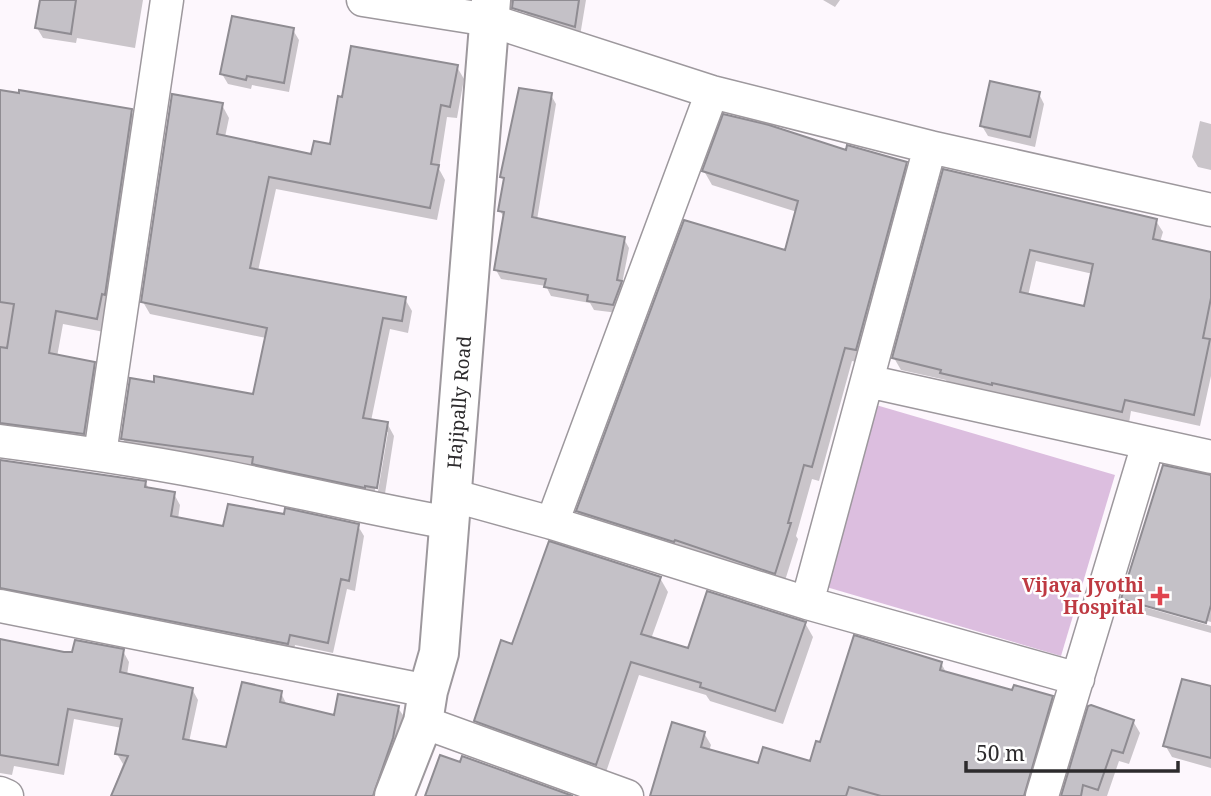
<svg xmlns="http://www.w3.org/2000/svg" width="1211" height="796" viewBox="0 0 1211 796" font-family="'Noto Serif',serif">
<rect width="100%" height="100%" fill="#fdf7fd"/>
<!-- green -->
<path fill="#dcbedf" d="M876,405L1115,475L1061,656L823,586Z"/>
<!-- shadow -->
<path fill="#0003" fill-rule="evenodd" d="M41,0H143L135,48L77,38L76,43L43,38L37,28Z
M527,0H586L580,36L531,22L525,11Z
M823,0H840L835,7Z
M293,30L299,40L289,92L252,85L251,89L228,84L222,74Z
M457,67L464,79L457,118L447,117L439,169L445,180L437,220L276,189L258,271L405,299L412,311L408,333L390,329L371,421L387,423L394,436L384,500L130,452L123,439L254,396L266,338L150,314L143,302L222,105L229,118L225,137L312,156L332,146ZM384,432H388L377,497L374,496Z
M0,92L131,111L139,124L104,332L63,324L57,357L94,364L102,377L91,447L0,439Z
M1039,94L1044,104L1035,147L988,136L982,126Z
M551,95L556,104L537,220L624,239L629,248L622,284L626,291L618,313L594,310L590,303L551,296L546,286L501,279L496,270L505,219L500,211L505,182L502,177Z
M1200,121L1211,124V170L1198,167L1192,157Z
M847,153L906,163L914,178L864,364L852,361L819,481L812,479L796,536L798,539L783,587L586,525L578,511L786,252L797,212L712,185L704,171Z
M944,171L1156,221L1163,232L1160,242L1211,254V376L1200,426L1131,411L1129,423L998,394V396L948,385L946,380L901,370L894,358ZM1036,261L1093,274L1085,309L1028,296Z
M0,461L145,482L150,490L174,494L180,505L178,519L225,528L358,526L364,536L355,591L347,589L333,653L295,645L293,654L0,599Z
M1211,476V622L1130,600V603L1211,626V633L1129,610L1122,599Z
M660,578L668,592L651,639L689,650L805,623L813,637L783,724L710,701L706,695L639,675L604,778L484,735L476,721L513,646Z
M123,651L129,662L127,675L192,689L198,700L189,742L228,749L281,693L287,705L336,717L398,708L405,718L380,796H111L123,764L117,754L122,728L74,719L64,775L14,766L12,775L0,773V708L74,654Z
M941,663L947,674L1014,693L1052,697L1059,709L1030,796H651L704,733L711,745L709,751L760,765L811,763L821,745Z
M1211,689V768L1172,757L1165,745Z
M1133,721L1140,733L1129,764L1119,761L1107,796H1069Z"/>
<!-- building -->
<path fill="#c4c1c7" stroke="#8f8c92" stroke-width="2" fill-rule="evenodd" d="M40,0H76L71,34L35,28Z
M513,0H579L575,27L512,8Z
M232,16L294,28L284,83L247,76L246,80L220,74Z
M351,46L458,65L450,107L441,105L431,164L439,165L430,208L269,177L250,268L406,297L402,321L383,318L363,418L388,422L377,488L365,486V488L252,464L253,457L121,439L130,378L154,382V376L253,394L267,328L141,302L172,94L223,103L217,134L311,154L314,141L330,144L338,96L342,97Z
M990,81L1040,92L1030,137L980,126Z
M519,88L552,93L532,217L625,237L617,280L622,281L613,305L587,301L588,295L544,287L546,279L494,270L504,212L498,211L504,178L500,177Z
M0,90L19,93V90L132,109L105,295L102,294L97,319L56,311L49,353L95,362L84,434L0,423V347L7,348L14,304L0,302Z
M723,114L769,125L846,150L847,145L907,162L856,350L845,348L812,467L804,465L788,523H791L775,574L675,540L674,542L576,511L684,220L785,250L798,201L702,171Z
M943,169L1157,219L1153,239L1211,252V298L1203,338L1210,339L1194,415L1125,400L1122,412L992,383V385L940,373L941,370L892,358ZM1030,250L1093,264L1084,306L1020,292Z
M0,460L146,481L145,487L175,492L171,516L223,526L228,504L284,514L285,508L359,524L349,581L341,579L328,643L290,635L288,644L0,588Z
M1163,465L1211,475V605L1206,623L1121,599Z
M549,541L661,577L641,634L688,648L707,591L806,622L775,711L700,687L701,683L631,662L596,765L474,721L501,640L512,644Z
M854,635L942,662L940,670L1012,690L1014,685L1053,696L1024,796H881L849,787L846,796H650L672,722L705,732L701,747L758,763L763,747L810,761L816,741L820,742Z
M0,639L64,652H72L75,640L124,649L120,672L193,688L183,739L226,747L242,682L282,691L280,702L334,715L338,694L399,706L393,738L373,796H111L128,756L115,754L122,719L68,709L58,765L0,755Z
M1182,679L1211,686V758L1163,746Z
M1091,705L1134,720L1123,753L1112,750L1098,790L1083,785L1081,796H1061L1088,706Z
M440,755L460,762L462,756L573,796H425Z"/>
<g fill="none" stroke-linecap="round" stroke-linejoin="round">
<!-- minor casing -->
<g stroke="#9d989d" stroke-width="35">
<path id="minor" d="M363,0L489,20L712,92L930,147L1211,210
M867,381L1211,457
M0,441C77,451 155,462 231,478C304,493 376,510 449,523
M100,454L167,0
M451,495L552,523L807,603L1078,679
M552,523L712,92
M807,603L930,147
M0,606L428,691
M423,722L627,796
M0,793L7,796
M1042,796L1148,444"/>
</g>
<!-- tertiary casing -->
<g stroke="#9d989d" stroke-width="42">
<g id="tertiary">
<path id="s1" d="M394,796L423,722L428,691L439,653L491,0"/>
</g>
</g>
<!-- minor -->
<use href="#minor" stroke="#fff" stroke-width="32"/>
<!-- tertiary -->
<use href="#tertiary" stroke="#fff" stroke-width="38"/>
</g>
<!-- markers -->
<path fill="#e0444e" stroke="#fff" stroke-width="2.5" d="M1156.5 585.5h7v7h7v7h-7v7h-7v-7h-7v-7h7z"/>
<g text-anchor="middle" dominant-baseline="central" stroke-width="5" stroke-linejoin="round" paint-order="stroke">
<!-- street labels -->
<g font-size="19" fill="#2d2b2d" stroke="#fff">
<text stroke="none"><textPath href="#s1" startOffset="402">Hajipally Road</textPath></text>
</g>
<!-- health labels -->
<g font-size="19" font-weight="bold" fill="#be3a42" stroke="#fff" text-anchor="end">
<text x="1144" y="585">Vijaya Jyothi<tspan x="1144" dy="22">Hospital</tspan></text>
</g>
</g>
<!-- scale -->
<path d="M966 761v10h212v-10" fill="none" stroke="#2d2b2d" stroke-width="3.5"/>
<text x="976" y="761" font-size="21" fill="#2d2b2d" stroke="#ffffff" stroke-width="5" paint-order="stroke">50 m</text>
</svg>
